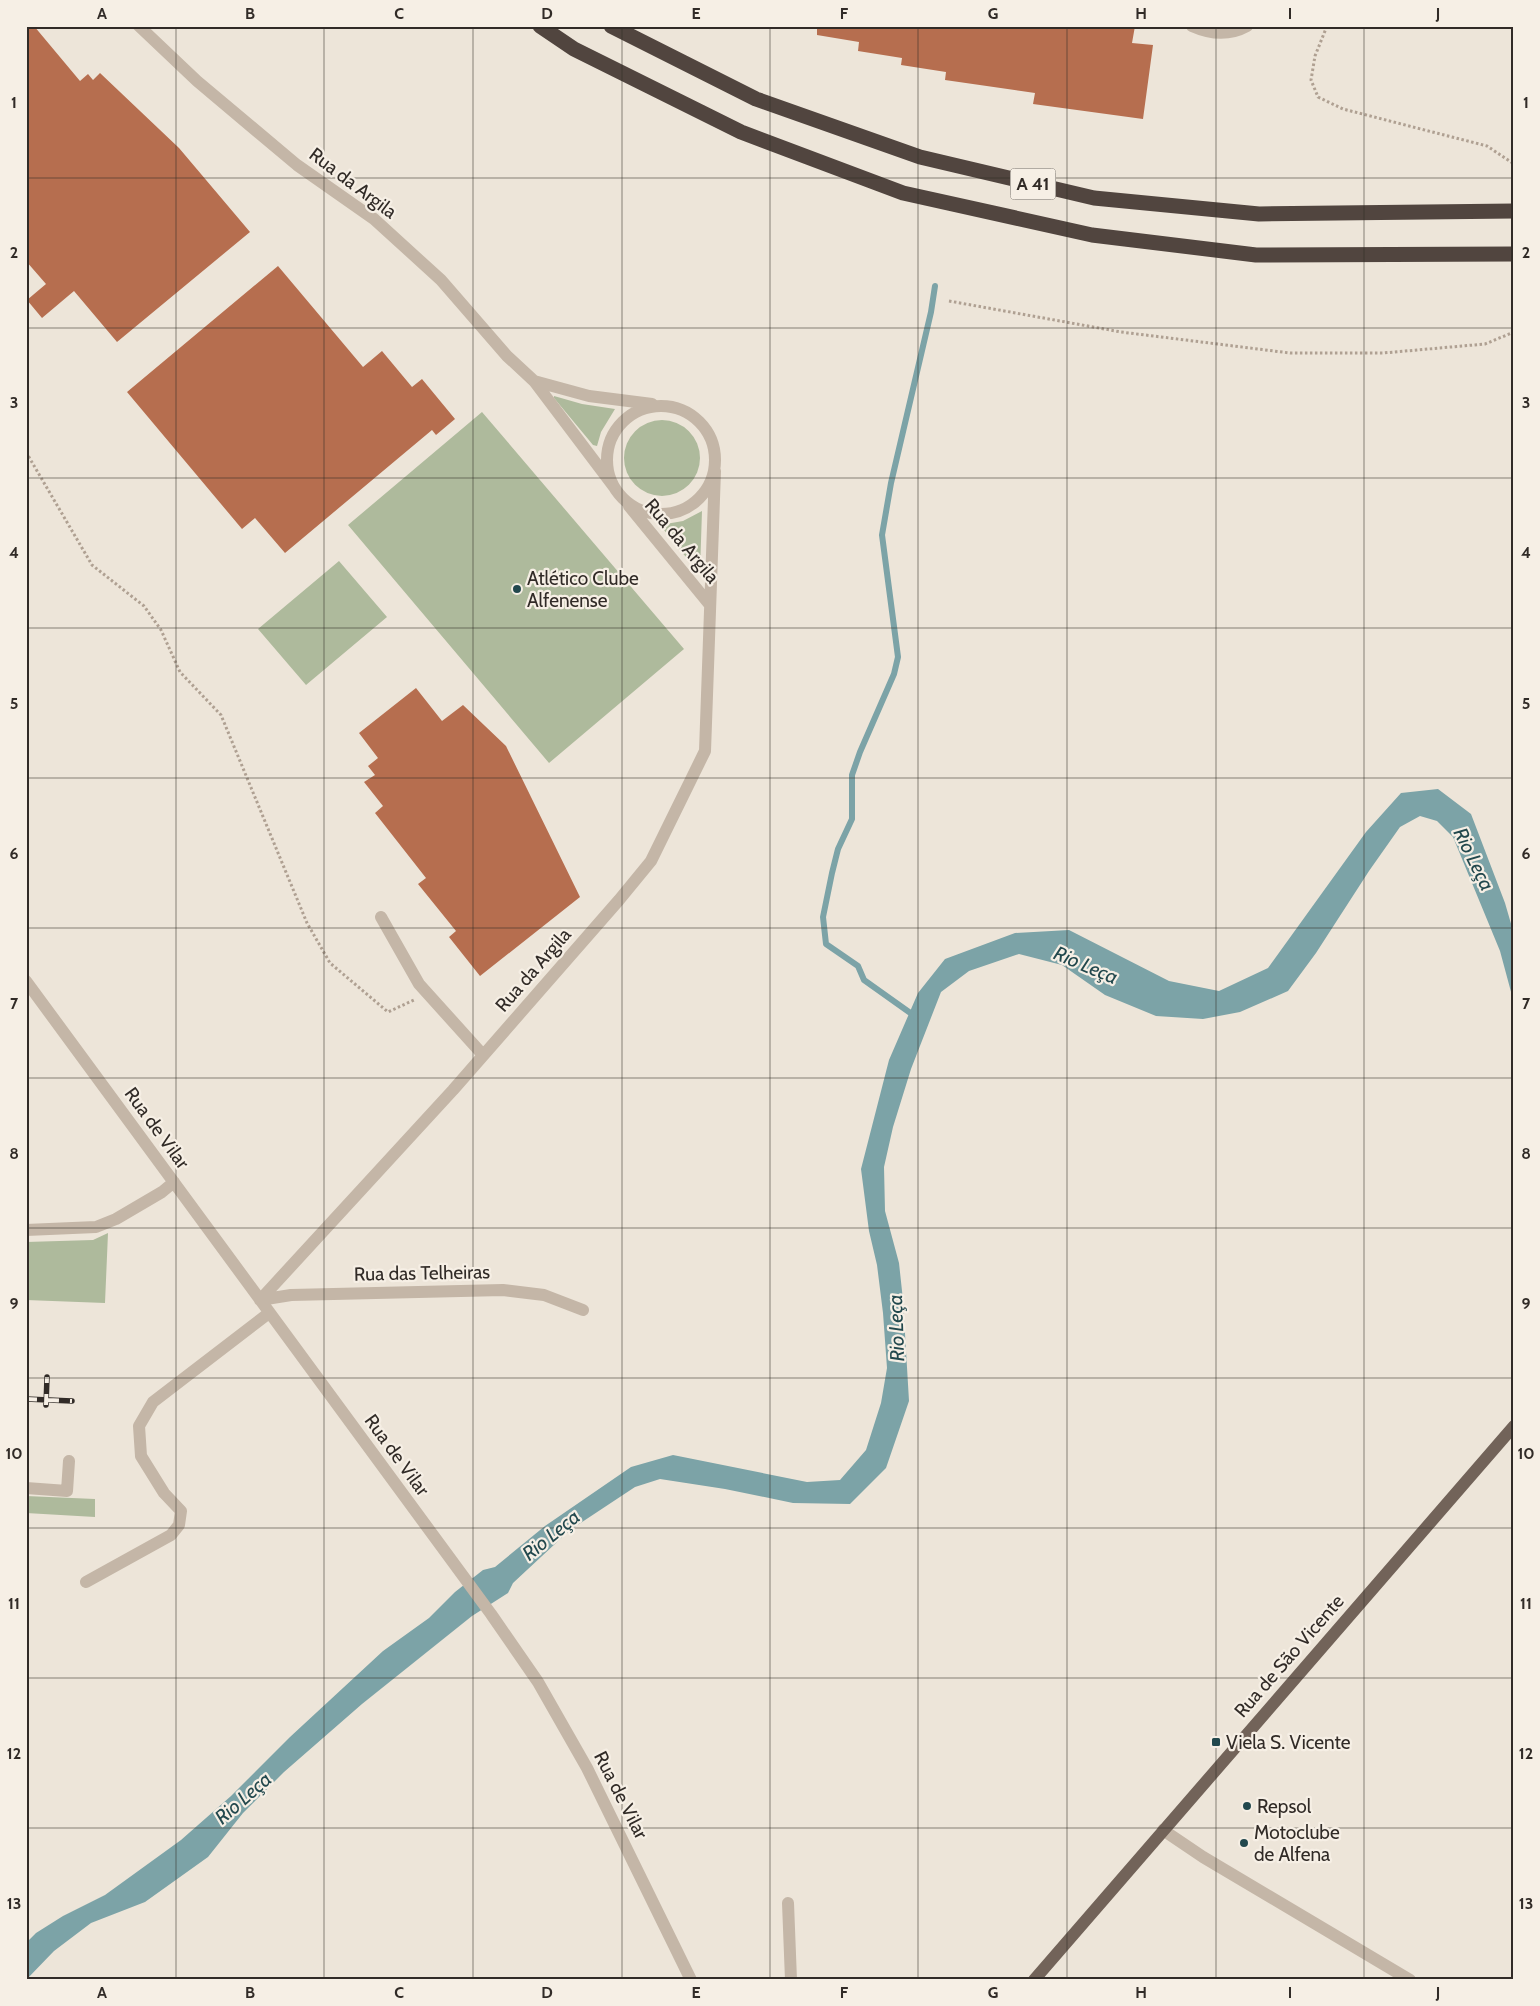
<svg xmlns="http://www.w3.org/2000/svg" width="1540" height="2006" viewBox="0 0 1540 2006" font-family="Cabin,sans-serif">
<rect width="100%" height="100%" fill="#ede5d9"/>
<!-- green -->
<path fill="#aeba9c" d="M554,396L582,404L615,409L601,432L597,446L593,445L554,398Z
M482,412L684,649L549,763L348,525Z
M624 458a38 38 0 1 1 76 0a38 38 0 1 1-76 0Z
M702,511L700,571L698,572L660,525L683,521Z
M339,561L387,617L306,685L258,629Z
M108,1233L105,1303L26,1300V1242L93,1240Z
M26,1496L95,1499V1517L26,1513Z"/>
<!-- water -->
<path fill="#7ca3a7" d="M1438,789L1471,814L1505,903L1514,934V1003L1500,951L1453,837L1437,821L1420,816L1400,827L1369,871L1316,953L1288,991L1240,1012L1203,1019L1156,1016L1105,995L1062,965L1019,954L969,971L941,992L911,1069L893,1127L884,1167L885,1211L899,1263L903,1300L909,1401L886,1468L850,1504L793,1503L725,1489L660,1479L635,1487L570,1530L513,1583L508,1593L472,1616L362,1704L284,1772L243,1813L208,1857L145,1902L91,1923L54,1951L26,1980V1943L36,1933L63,1916L105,1895L181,1840L231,1796L290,1737L383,1651L429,1618L455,1592L483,1570L495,1567L545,1526L631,1467L673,1455L807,1482L840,1480L866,1450L881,1403L887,1368L883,1313L877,1265L869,1231L861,1169L889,1060L918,993L945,959L1015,933L1069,930L1169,981L1219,991L1268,968L1366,832L1401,793Z"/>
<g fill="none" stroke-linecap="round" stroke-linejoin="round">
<!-- stream -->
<path stroke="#7ca3a7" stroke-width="6" d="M916,1017L864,980L858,966L826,944L823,917L832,873L838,849L852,819V775L860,752L894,674L898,657L882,535L891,483L931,312L935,286"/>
</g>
<!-- building -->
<path fill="#b66e4f" d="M26,26H34L80,81L88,74L93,80L100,73L179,148L250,232L117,342L74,291L42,318L27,300L46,284L26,261Z
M817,26H1135L1132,43L1153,45L1143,119L1033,104L1035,93L945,80L946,72L901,65L902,58L858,51L859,42L817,35Z
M278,266L363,367L382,351L412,387L422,379L455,419L436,435L432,430L285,553L255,518L242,529L127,392Z
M416,688L442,721L463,705L506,746L580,897L480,976L449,937L456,931L418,884L426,878L375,813L383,806L364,782L375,775L368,766L378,758L359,733Z"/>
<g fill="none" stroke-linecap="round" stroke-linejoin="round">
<!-- path -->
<path stroke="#afa092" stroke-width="3" stroke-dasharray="2.5 2.5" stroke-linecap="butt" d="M1327,26L1315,56L1311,80L1318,97L1343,109L1487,146L1514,164
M949,301L1121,332L1290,353H1383L1485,344L1514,332
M26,452L92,565L144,606L161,630L180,672L221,715L307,923L330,963L388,1012L414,1000"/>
<!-- minor -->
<path stroke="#c4b6a7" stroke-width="12" d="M139,26L197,81L297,165L374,219L441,280L507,356L534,381L614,487
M1192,26C1210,34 1229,36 1247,26
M534,381L589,396L652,404
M607 460a54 54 0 1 1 108 0a54 54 0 1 1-108 0Z
M629,506L710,605
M381,917L419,984L483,1055
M26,981L491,1614L538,1682L587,1768L691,1980
M26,1230L96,1227L116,1219L162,1192L174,1182
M260,1300L453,1090L619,900L651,861L705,751L715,471
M260,1300L291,1295L503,1290L544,1295L583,1310
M26,1488L67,1491L69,1461
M86,1582L171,1535L179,1525L181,1511L164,1493L141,1456L139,1426L153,1402L269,1313
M1163,1830L1203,1857L1410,1980
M788,1903L791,1980"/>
<!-- major -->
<path stroke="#726359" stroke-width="12" d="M1034,1980L1514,1426"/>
<!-- highway -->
<path stroke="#51453f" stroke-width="15" d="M540,26L574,49L741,132L903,193L1092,235L1256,255L1514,254
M611,26L756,99L920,157L1094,198L1259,214L1514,211"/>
<!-- rail casing -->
<g stroke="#312b27" stroke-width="5.5">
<path id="rail" d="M26,1399L72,1401
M46,1405L47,1377"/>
</g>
<!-- rail -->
<use href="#rail" stroke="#f6efe5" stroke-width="4" stroke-dasharray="11" stroke-linecap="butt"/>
</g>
<!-- grid -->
<path fill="none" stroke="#312b27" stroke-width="1" stroke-opacity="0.55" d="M176,26V1980M324,26V1980M473,26V1980M622,26V1980M770,26V1980M918,26V1980M1067,26V1980M1216,26V1980M1364,26V1980M26,178H1514M26,328H1514M26,478H1514M26,628H1514M26,778H1514M26,928H1514M26,1078H1514M26,1228H1514M26,1378H1514M26,1528H1514M26,1678H1514M26,1828H1514"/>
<!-- markers -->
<g fill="#22484d" stroke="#f6efe5" stroke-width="2">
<circle cx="517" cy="589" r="5"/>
<rect x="1211" y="1737" width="10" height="10" rx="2.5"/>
<circle cx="1247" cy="1806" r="5"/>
<circle cx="1244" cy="1843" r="5"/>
</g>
<g text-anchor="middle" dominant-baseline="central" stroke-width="4.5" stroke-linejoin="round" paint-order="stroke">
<!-- shield labels -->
<rect fill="#f6efe5" stroke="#6c6660" stroke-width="1" x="1010.5" y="168.5" width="45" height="31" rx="4"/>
<g font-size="18" font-weight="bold" fill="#312b27">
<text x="1033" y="184">A 41</text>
</g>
<!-- street labels -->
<g font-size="19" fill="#312b27" stroke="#f6efe5">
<text transform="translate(353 183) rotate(37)">Rua da Argila</text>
<text transform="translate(682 541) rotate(50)">Rua da Argila</text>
<text transform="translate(533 970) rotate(-49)">Rua da Argila</text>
<text transform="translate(157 1128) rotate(54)">Rua de Vilar</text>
<text transform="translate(422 1273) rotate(-1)">Rua das Telheiras</text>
<text transform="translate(397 1455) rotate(54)">Rua de Vilar</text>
<text transform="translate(1289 1656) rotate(-49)">Rua de São Vicente</text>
<text transform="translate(621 1795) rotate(63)">Rua de Vilar</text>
</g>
<!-- poi labels -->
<g font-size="19" fill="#312b27" stroke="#f6efe5" text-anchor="start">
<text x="527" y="578">Atlético Clube<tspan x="527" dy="22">Alfenense</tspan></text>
<text x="1226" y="1742">Viela S. Vicente</text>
<text x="1257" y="1806">Repsol</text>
<text x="1254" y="1832">Motoclube<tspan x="1254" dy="22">de Alfena</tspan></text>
</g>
<!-- water labels -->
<g font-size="20" font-style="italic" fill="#22484d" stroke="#f6efe5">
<text transform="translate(1474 859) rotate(64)">Rio Leça</text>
<text transform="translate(1086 965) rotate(23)">Rio Leça</text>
<text transform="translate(896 1328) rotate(-92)">Rio Leça</text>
<text transform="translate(551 1535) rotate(-39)">Rio Leça</text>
<text transform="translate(243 1798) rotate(-41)">Rio Leça</text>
</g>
</g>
<!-- border -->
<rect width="1540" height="2006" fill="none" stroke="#f6efe5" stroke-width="55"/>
<rect x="28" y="28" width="1484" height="1950" fill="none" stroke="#312b27" stroke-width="2"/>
<g font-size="16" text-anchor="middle" font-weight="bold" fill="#312b27">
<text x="102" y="19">A</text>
<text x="250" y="19">B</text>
<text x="399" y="19">C</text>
<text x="547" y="19">D</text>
<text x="696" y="19">E</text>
<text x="844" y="19">F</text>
<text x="993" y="19">G</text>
<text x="1141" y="19">H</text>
<text x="1290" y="19">I</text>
<text x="1438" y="19">J</text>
<text x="14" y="108">1</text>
<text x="1526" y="108">1</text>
<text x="14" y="258">2</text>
<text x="1526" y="258">2</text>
<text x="14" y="408">3</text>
<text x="1526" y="408">3</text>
<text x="14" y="558">4</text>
<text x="1526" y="558">4</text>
<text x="14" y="709">5</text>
<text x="1526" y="709">5</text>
<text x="14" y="859">6</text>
<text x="1526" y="859">6</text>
<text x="14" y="1009">7</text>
<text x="1526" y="1009">7</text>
<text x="14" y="1159">8</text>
<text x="1526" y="1159">8</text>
<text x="14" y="1309">9</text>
<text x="1526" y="1309">9</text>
<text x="14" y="1459">10</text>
<text x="1526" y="1459">10</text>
<text x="14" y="1609">11</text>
<text x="1526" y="1609">11</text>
<text x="14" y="1759">12</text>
<text x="1526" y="1759">12</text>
<text x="14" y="1909">13</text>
<text x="1526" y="1909">13</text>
<text x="102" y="1998">A</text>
<text x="250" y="1998">B</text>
<text x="399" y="1998">C</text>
<text x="547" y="1998">D</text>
<text x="696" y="1998">E</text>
<text x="844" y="1998">F</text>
<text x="993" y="1998">G</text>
<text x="1141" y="1998">H</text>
<text x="1290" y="1998">I</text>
<text x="1438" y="1998">J</text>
</g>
</svg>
